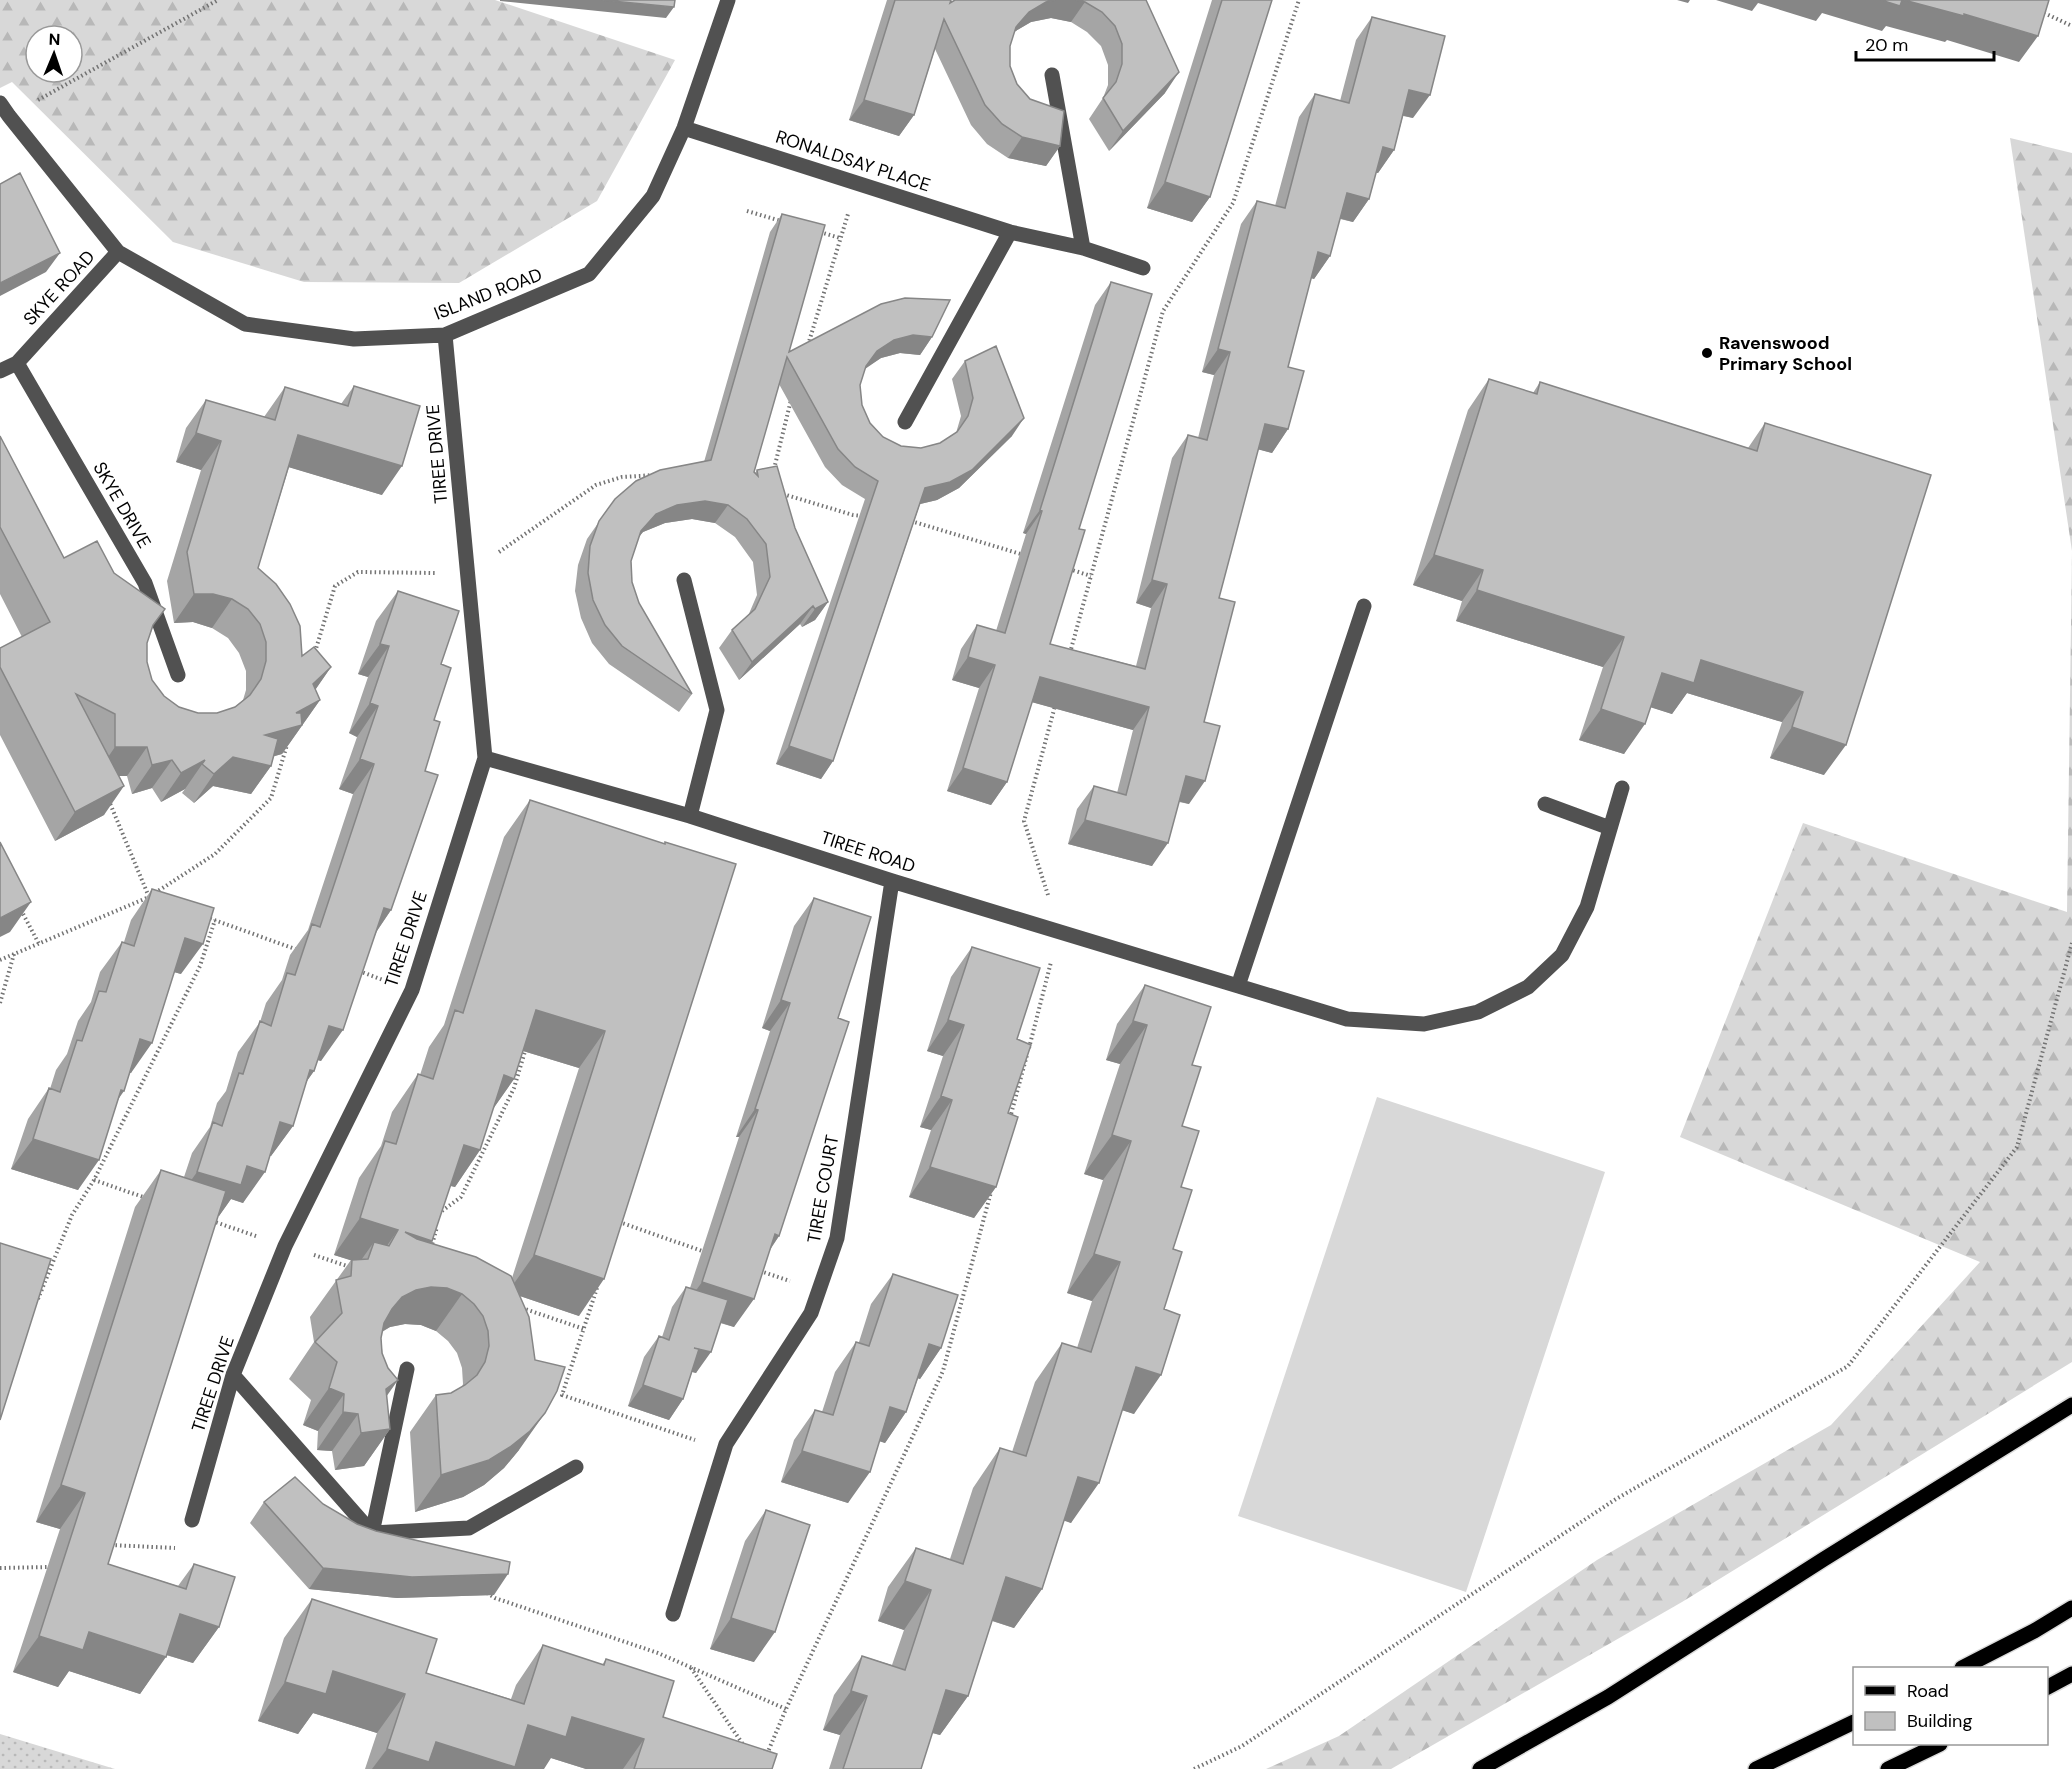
<svg xmlns="http://www.w3.org/2000/svg" width="2072" height="1769" viewBox="0 0 2072 1769" font-family="'DM Sans',sans-serif">
<defs>
<pattern id="green-dots" width="8" height="8" patternUnits="userSpaceOnUse" patternTransform="scale(1.5)"><rect width="8" height="8" fill="#d8d8d8"/><path d="M2 2h.1M6 6h.1" fill="none" stroke="#b8b8b8" stroke-width="1.8" stroke-linecap="round"/></pattern>
<pattern id="forest-firs" width="22" height="20" patternUnits="userSpaceOnUse" patternTransform="scale(1.5)"><rect width="22" height="20" fill="#d8d8d8"/><path d="M5 1l3.5 6h-7zM16 11l3.5 6h-7z" fill="#b8b8b8"/></pattern>
</defs>
<rect width="100%" height="100%" fill="#fff"/>
<!-- green -->
<path fill="url(#green-dots)" d="M0,1734L115,1769H0Z"/>
<!-- forest -->
<path fill="url(#forest-firs)" fill-rule="evenodd" d="M0,0H495L675,60L597,201L459,283L304,282L173,242L12,82L0,88ZM36,36H72V72H36Z
M2010,138L2072,153V1362L1682,1602L1391,1769H1266L1339,1736L1597,1560L1831,1425L1980,1262L1680,1137L1803,823L2067,912L2072,551Z"/>
<!-- pitch -->
<path fill="#d8d8d8" d="M1377,1097L1605,1172L1466,1592L1238,1516Z"/>
<g fill="none" stroke-linecap="round" stroke-linejoin="round">
<!-- major casing -->
<g stroke="#dbdbdb" stroke-width="18">
<path id="major" d="M1962,1668L2034,1631L2072,1608
M2046,1688L2072,1674
M1480,1769L1608,1697L1824,1559L2072,1405
M1756,1769L1854,1722
M1888,1769L1940,1744"/>
</g>
<!-- path -->
<path stroke="#737373" stroke-width="4" stroke-dasharray="1.5 3" stroke-linecap="butt" d="M2040,11L2072,26
M38,100L218,0
M747,211L781,221
M820,232L840,238
M808,345L848,214
M774,469L791,400
M783,494L853,515L862,516
M911,521L1024,555
M499,552L596,485L622,477L655,475
M1069,569L1091,576
M315,652L335,586L358,572L435,573
M1070,653L1163,311L1233,203L1299,0
M155,893L215,854L271,798L287,745
M1048,895L1024,821L1055,706
M21,910L39,944
M206,917L298,950
M0,960L149,897L109,801
M359,971L383,980
M0,1003L14,954
M1029,1048L1051,962
M1010,1118L1027,1055
M94,1180L146,1198
M442,1211L461,1197L514,1088L526,1048
M212,1221L256,1236
M619,1222L705,1252
M431,1248L437,1227
M314,1255L350,1267
M760,1271L790,1281
M597,1288L562,1395L695,1440
M38,1299L72,1215L94,1180L200,966L215,920
M522,1308L584,1329
M111,1545L175,1548
M0,1568L50,1567
M487,1593L495,1598L658,1653L786,1709
M691,1668L744,1746
M767,1754L786,1709L943,1371L991,1192
M1194,1769L1242,1746L1616,1499L1848,1366L2017,1147L2072,943"/>
<!-- minor -->
<path stroke="#515151" stroke-width="15" d="M1052,75L1083,248
M0,103L9,116L118,252L245,324L354,339L445,335L589,274L653,196L684,128L728,0
M684,128L1010,232L1083,248L1143,268
M17,363L145,583L178,675
M0,371L17,363L118,252
M905,422L1010,232
M684,580L717,710L690,816
M485,758L690,816L892,881L1347,1019L1424,1024L1478,1012L1528,987L1562,955L1587,907L1622,788
M1545,804L1610,828
M1238,986L1364,606
M233,1375L372,1533L469,1528L576,1467
M192,1520L233,1375L285,1246L412,990L485,758L445,335
M372,1533L407,1369
M673,1614L726,1444L811,1313L837,1238L892,881"/>
<!-- major -->
<use href="#major" stroke="#000" stroke-width="15"/>
</g>
<!-- wall -->
<path fill="#a5a5a5" fill-rule="evenodd" d="M887,0H951L950,3L1146,0L1165,93L1109,151L1089,119L1103,98L1108,85V65L1101,46L1087,32L1071,22L1051,18L1031,22L1014,32L1010,46V66L1017,84L1060,146L1046,166L1008,158L987,144L971,125L935,49L914,115L899,136L849,120Z
M1212,0H1272L1210,197L1192,222L1147,208Z
M1372,17L1413,118L1403,116L1394,150L1378,173H1376L1369,199L1353,222L1340,219L1330,256L1314,279L1311,278L1288,367V429L1272,453L1258,449L1219,598L1204,722L1189,804L1179,802L1152,866L1068,844L1077,809L1094,786L1117,793L1133,730L1032,702L1007,782L991,805L947,791L979,688L952,680L961,649L977,625L996,631L1026,534L1023,533L1095,305L1111,282L1079,529L1050,644L1136,666L1151,608L1136,603L1172,458L1188,435L1198,438L1214,375L1202,372L1241,224L1257,201L1275,206L1299,117L1315,94L1340,101L1356,40Z
M782,214L789,352L932,337L920,355L900,353L881,358L865,368L860,385L862,405L870,423L883,437L901,446L921,448L940,443L956,433L961,416L952,379L965,361L1012,436L959,488L937,500L920,504L833,761L821,779L776,764L865,499L842,485L825,467L779,384L754,472L755,473L757,470L795,528L828,602L815,620L802,627L800,624L739,680L719,648L732,630L748,616L757,595L753,562L735,537L715,523L692,519L665,523L643,532L639,537L631,561L632,582L639,603L692,694L679,712L609,664L592,643L581,618L575,591L578,565L587,539L615,499L704,462L770,232Z
M1489,379L1533,393L1540,382L1748,448L1765,423L1824,775L1770,758L1782,722L1687,693L1672,714L1651,707L1624,754L1579,740L1603,667L1456,621L1462,601L1413,585L1468,410Z
M354,386L382,495L289,467L258,568L302,656L331,667L315,690L320,700L282,754L274,756L271,766L251,794L213,786L194,803L182,793L185,789L161,802L152,788L132,794L127,776H118L104,815L55,841L0,735V648L22,637L0,594V436L64,558L114,573L153,627L147,643V662L152,680L164,696L179,707L198,713H217L235,707L243,700L246,690V671L239,653L228,638L212,628L193,622L174,623L167,581L201,470L176,462L186,428L206,400L264,417L285,387L341,404Z
M398,591L441,664L434,720L425,771L391,910L377,931L321,1061L318,1060L314,1071L306,1082L293,1126L271,1156H270L243,1203L231,1199L219,1216L218,1215L108,1564L178,1586L194,1564L219,1627L193,1663L166,1655L140,1694L69,1671L58,1687L13,1672L60,1529L36,1522L135,1207L161,1170L184,1177L192,1153L210,1127L217,1103L226,1091L238,1052L260,1022L266,1003L282,980L290,955L308,930L353,794L339,789L357,737L349,733L368,677L358,674L376,621Z
M530,800L664,844L665,842L579,1316L520,1296L519,1450L504,1468L484,1485L463,1497L415,1512L410,1432L436,1395L451,1393L462,1387L463,1384L462,1368L457,1353L448,1341L436,1331L421,1325L405,1324L390,1327L382,1332L381,1338L390,1429L364,1466L335,1470L332,1451L317,1450L318,1431L303,1425L311,1400L289,1379L314,1342L310,1317L351,1260L334,1255L359,1178L381,1146L392,1112L418,1074L420,1075L429,1047L444,1025L504,837ZM523,1051L579,1068L512,1278L431,1244L432,1241L450,1186L455,1187L480,1150L493,1109L514,1079Z
M152,889L181,974L174,972L131,1073H130L78,1190L11,1169L28,1119L49,1088L50,1089L56,1070L67,1054L78,1021L91,1002L100,972L122,942H124L131,920Z
M814,898L838,1018L779,1236L770,1250L734,1327L720,1323L696,1373L692,1372L683,1399L669,1420L628,1406L644,1357L659,1336L662,1337L672,1307L686,1287L690,1288L739,1137H736L770,1031L762,1028L794,926Z
M972,947L1017,1039L1008,1113L996,1187L974,1218L909,1197L931,1130L920,1127L943,1056L927,1051L951,977Z
M1145,985L1192,1065L1182,1126L1181,1187L1164,1309L1134,1414L1122,1410L1071,1523L1064,1520L1042,1589L1014,1628L992,1621L968,1696L940,1735L932,1733L921,1769H829L840,1735L823,1730L834,1695L862,1656L892,1665L904,1630L878,1621L888,1587L916,1548L950,1559L973,1488L1000,1448L1012,1452L1035,1382L1062,1343L1077,1348L1092,1301L1067,1293L1103,1180L1084,1174L1120,1064L1106,1060L1117,1024Z
M893,1274L941,1348L920,1379L918,1378L906,1412L885,1443L880,1441L848,1503L781,1482L794,1440L815,1410L822,1412L835,1372L856,1342H859L871,1304Z
M264,1502L323,1504L357,1524L494,1595L397,1598L309,1589L250,1523Z
M766,1510L754,1662L710,1649L745,1541Z
M312,1599L426,1673L511,1699L516,1685L543,1645L602,1665L606,1659L663,1717L772,1769H586L551,1758L514,1769H365L377,1733L313,1713L298,1734L258,1721L284,1638Z"/>
<!-- shaded-wall -->
<path fill="#868686" d="M500,0H602L674,7L666,18L500,1Z
M1055,0H1076L1085,2L1071,22L1051,18L1031,22L1014,32L1016,27L1029,12L1046,2Z
M1677,0H1690L1688,3Z
M1716,0H1904L1964,14L2038,36L2019,62L1947,40L1945,42L1886,26L1882,31L1822,13L1816,21L1758,3L1752,11Z
M1179,72L1165,93L1109,151L1123,131Z
M1409,90L1430,95L1413,118L1393,113Z
M864,100L914,115L899,136L849,120Z
M1022,137L1060,146L1046,166L1008,158Z
M1383,147L1394,150L1378,173L1367,170Z
M1165,182L1210,197L1192,222L1147,208Z
M1347,193L1369,199L1353,222L1331,216Z
M1318,252L1330,256L1314,279L1302,275Z
M60,253L46,272L0,296V283Z
M913,335L932,337L920,355L900,353L881,358L865,369L853,384L877,351L894,340Z
M1218,349L1230,352L1214,375L1202,372Z
M1024,418L1012,436L959,488L937,500L912,506L925,488Z
M1265,424L1288,429L1272,453L1249,447Z
M196,433L221,441L201,470L176,462Z
M298,435L402,466L382,495L278,464Z
M705,501L728,505L715,523L692,519L665,523L643,532L628,549L641,531L656,514L677,505Z
M1040,510L1042,511L1026,534L1023,533Z
M1434,555L1483,570L1462,601L1413,585Z
M1152,580L1167,584L1151,608L1136,603Z
M1477,590L1624,637L1603,667L1456,621Z
M194,594H213L232,599L212,628L193,622L174,623Z
M828,602L815,620L802,627L815,609Z
M813,606L800,624L739,680L752,662Z
M380,644L389,646L368,677L358,674Z
M968,657L995,665L979,688L952,680Z
M1701,660L1803,692L1782,722L1687,693L1672,714L1640,704L1662,673Z
M331,667L311,696L313,684Z
M1040,677L1149,707L1133,730L1024,700Z
M320,700L282,754L254,762L271,766L251,794L213,786L194,803L214,774L233,757L265,735L296,713Z
M370,703L378,706L357,737L349,733Z
M1601,709L1645,724L1624,754L1579,740Z
M1792,727L1846,745L1824,775L1770,758Z
M789,746L833,761L821,779L776,764Z
M115,747H147L127,776H95Z
M360,759L374,764L353,794L339,789Z
M172,760L152,788L132,794L152,765Z
M205,760L185,789L161,802L181,773Z
M963,768L1007,782L991,805L947,791Z
M1186,776L1205,781L1189,804L1170,799Z
M124,786L104,815L55,841L75,812Z
M1085,820L1168,843L1152,866L1068,844Z
M31,902L10,932L0,937V918Z
M384,908L391,910L370,941Z
M185,938L203,944L181,974L163,969Z
M781,1000L790,1003L770,1031L762,1028Z
M536,1010L605,1031L579,1068L510,1047Z
M948,1020L964,1025L943,1056L927,1051Z
M1133,1021L1147,1025L1120,1064L1106,1060Z
M329,1026L343,1030L321,1061L307,1057Z
M140,1039L152,1043L131,1073L119,1070Z
M310,1070L314,1071L293,1101Z
M504,1075L514,1079L488,1116Z
M121,1090L124,1091L103,1121Z
M941,1096L952,1100L931,1130L920,1127Z
M755,1109L758,1110L739,1137H736Z
M280,1122L293,1126L271,1156L259,1153Z
M1112,1135L1131,1141L1103,1180L1084,1174Z
M33,1139L99,1160L78,1190L11,1169Z
M464,1145L480,1150L455,1187L438,1182Z
M247,1166L265,1172L243,1203L231,1199L219,1216L176,1202L197,1172Z
M930,1167L996,1187L974,1218L909,1197Z
M360,1218L398,1230L372,1267L368,1259L374,1242L359,1263L334,1255Z
M405,1232L432,1241L406,1278Z
M775,1234L779,1236L760,1264Z
M1094,1254L1120,1262L1092,1301L1067,1293Z
M534,1255L604,1279L579,1316L508,1292Z
M702,1282L754,1299L734,1327L682,1310Z
M431,1287L447,1288L462,1294L436,1331L421,1325L405,1324L390,1327L376,1335L392,1309L402,1297L416,1290Z
M929,1344L941,1348L920,1379L907,1375Z
M694,1348L711,1352L696,1373L679,1368Z
M1136,1367L1161,1375L1134,1414L1109,1406Z
M398,1380L372,1417L386,1389Z
M643,1385L683,1399L669,1420L628,1406Z
M329,1388L344,1394L318,1431L303,1425Z
M890,1407L906,1412L885,1443L869,1438Z
M343,1412L358,1414L332,1451L317,1450Z
M545,1413L519,1450L504,1468L484,1485L463,1497L415,1512L441,1475Z
M390,1429L364,1466L335,1470L361,1433Z
M802,1451L870,1472L848,1503L781,1482Z
M1078,1477L1099,1483L1071,1523L1050,1516Z
M61,1485L85,1493L60,1529L36,1522Z
M323,1568L508,1574L494,1595L397,1598L309,1589Z
M1006,1577L1042,1589L1014,1628L978,1616Z
M905,1581L931,1590L904,1630L878,1621Z
M180,1614L219,1627L193,1663L154,1651Z
M731,1618L775,1632L754,1662L710,1649Z
M89,1632L166,1657L140,1694L69,1671L58,1687L13,1672L39,1636Z
M333,1671L405,1694L377,1733L313,1713L298,1734L258,1721L285,1682Z
M946,1690L968,1696L940,1735L919,1729Z
M851,1691L867,1696L840,1735L823,1730Z
M572,1717L644,1739L623,1769H586L551,1758L544,1769H372L387,1749L436,1742Z"/>
<!-- building -->
<path fill="#c0c0c0" stroke="#868686" stroke-width="1.5" d="M602,0H675L674,7Z
M895,0H951L950,3L955,0H1055L1046,2L1029,12L1016,27L1010,46V66L1017,84L1030,99L1064,111L1060,146L1022,137L1002,124L985,105L944,19L914,115L864,100Z
M1076,0H1146L1179,72L1123,131L1103,98L1116,82L1122,64V44L1115,26L1102,12L1085,2Z
M1222,0H1272L1210,197L1165,182Z
M1881,0H1902L1900,6Z
M1904,0H2049L2038,36L1964,14V16Z
M1372,17L1445,36L1430,95L1409,90L1394,150L1383,147L1369,199L1347,193L1330,256L1318,252L1288,367L1304,371L1288,429L1265,424L1219,598L1235,602L1204,722L1220,726L1205,781L1186,776L1168,843L1085,820L1094,786L1126,795L1149,707L1040,677L1007,782L963,768L995,665L968,657L977,625L1005,633L1042,511L1040,510L1111,282L1152,294L1079,529L1085,530L1050,644L1145,669L1167,584L1152,580L1188,435L1207,440L1230,352L1218,349L1257,201L1285,208L1315,94L1349,103Z
M20,173L60,253L0,283V184Z
M782,214L825,225L789,352L881,304L905,298L950,300L932,337L913,335L894,340L877,351L866,366L860,385L862,405L870,423L883,437L901,446L921,448L940,443L957,432L968,416L973,398L965,361L996,346L1024,418L972,470L950,482L925,488L833,761L789,746L878,481L855,467L838,449L787,357L754,472L758,476L757,470L777,466L795,528L828,602L815,609L813,606L752,662L732,630L755,609L770,577L766,544L747,519L728,505L705,501L677,505L656,514L641,531L631,561L632,582L639,603L692,694L622,646L605,625L593,600L588,573L590,546L599,521L615,499L636,481L660,470L711,460Z
M1489,379L1537,394L1540,382L1757,451L1765,423L1931,475L1846,745L1792,727L1803,692L1701,660L1694,683L1662,673L1645,724L1601,709L1624,637L1477,590L1483,570L1434,555Z
M354,386L420,406L402,466L298,435L258,568L276,584L290,604L300,626L302,656L314,647L331,667L313,684L320,700L296,713H301L302,725L265,735L278,739L271,766L233,757L214,774L202,764L205,760L181,773L172,760L152,765L147,747H115V714L76,694L124,786L75,812L0,667V648L50,622L0,527V436L64,558L97,541L114,573L165,609L153,625L147,643V662L152,680L164,696L179,707L198,713H217L235,707L250,695L261,679L266,661V642L260,624L248,609L232,599L213,594H194L187,552L221,441L196,433L206,400L275,420L285,387L348,406Z
M398,591L459,611L441,664L451,668L434,720L440,722L425,771L438,775L391,910L384,908L343,1030L329,1026L314,1071L310,1070L293,1126L280,1122L265,1172L247,1166L241,1185L197,1172L213,1122L222,1126L239,1073L243,1074L260,1021L271,1026L287,973L295,975L312,924L320,927L374,764L360,759L378,706L370,703L389,646L380,644Z
M530,800L665,844V842L736,864L604,1279L534,1255L605,1031L536,1010L514,1079L504,1075L480,1150L464,1145L432,1241L405,1232L417,1239L476,1257L511,1276L529,1317L535,1360L565,1367L557,1391L545,1413L530,1431L510,1447L489,1460L441,1475L436,1395L451,1393L465,1385L477,1375L485,1362L489,1346L488,1331L483,1316L474,1304L462,1294L447,1288L431,1287L416,1290L402,1297L392,1309L384,1323L381,1338L382,1353L388,1368L398,1380L386,1389L390,1429L361,1433L358,1414L343,1412L344,1394L329,1388L337,1362L315,1342L342,1313L336,1280L351,1276L352,1260L368,1259L374,1242L389,1246L398,1230L360,1218L369,1189L385,1141L396,1144L418,1074L433,1079L455,1010L463,1013Z
M0,842L31,902L0,918Z
M152,889L214,908L203,944L185,938L152,1043L140,1039L124,1091L121,1090L99,1160L33,1139L49,1088L60,1092L77,1040L82,1041L99,991L106,992L122,942L134,946Z
M814,898L871,917L838,1018L849,1022L779,1236L775,1234L754,1299L702,1282L758,1110L755,1109L790,1003L781,1000Z
M972,947L1040,968L1017,1039L1031,1045L1008,1113L1018,1117L996,1187L930,1167L952,1100L941,1096L964,1025L948,1020Z
M1145,985L1211,1007L1192,1065L1201,1067L1182,1126L1199,1131L1181,1187L1192,1190L1173,1249L1182,1252L1164,1309L1180,1315L1161,1375L1136,1367L1099,1483L1078,1477L1042,1589L1006,1577L968,1696L946,1690L921,1769H843L867,1696L851,1691L862,1656L905,1670L931,1590L905,1581L916,1548L963,1564L1000,1448L1026,1456L1062,1343L1091,1352L1120,1262L1094,1254L1131,1141L1112,1135L1147,1025L1133,1021Z
M161,1170L226,1191L108,1564L186,1589L194,1564L235,1577L219,1627L180,1614L166,1657L89,1632L83,1650L39,1636L85,1493L61,1485Z
M0,1243L51,1259L0,1420Z
M893,1274L958,1295L941,1348L929,1344L906,1412L890,1407L870,1472L802,1451L815,1410L833,1415L856,1342L869,1346Z
M686,1287L728,1300L711,1352L694,1348L699,1349L683,1399L643,1385L659,1336L669,1340Z
M295,1477L323,1504L357,1524L376,1531L510,1562L508,1574L412,1577L323,1568L264,1502Z
M766,1510L810,1525L775,1632L731,1618Z
M312,1599L437,1639L426,1673L524,1704L543,1645L604,1665L606,1659L674,1681L663,1717L777,1754L772,1769H634L644,1739L572,1717L566,1737L528,1725L515,1767L436,1742L429,1762L387,1749L405,1694L333,1671L326,1694L285,1682Z"/>
<!-- markers -->
<circle fill="#000" stroke="#fff" stroke-width="2" cx="1707" cy="353" r="6"/>
<g text-anchor="middle" dominant-baseline="central" stroke-width="4.5" stroke-linejoin="round" paint-order="stroke">
<!-- street labels -->
<g font-size="18" fill="#000" stroke="#fff">
<text transform="translate(853 161) rotate(18)">RONALDSAY PLACE</text>
<text transform="translate(59 288) rotate(-47)">SKYE ROAD</text>
<text transform="translate(488 294) rotate(-21)">ISLAND ROAD</text>
<text transform="translate(437 454) rotate(-95)">TIREE DRIVE</text>
<text transform="translate(122 505) rotate(60)">SKYE DRIVE</text>
<text transform="translate(868 852) rotate(18)">TIREE ROAD</text>
<text transform="translate(406 939) rotate(-72)">TIREE DRIVE</text>
<text transform="translate(823 1189) rotate(-80)">TIREE COURT</text>
<text transform="translate(213 1384) rotate(-72)">TIREE DRIVE</text>
</g>
<!-- poi labels -->
<g font-size="18" font-weight="bold" fill="#000" stroke="#fff" text-anchor="start">
<text x="1719" y="343">Ravenswood<tspan x="1719" dy="21">Primary School</tspan></text>
</g>
</g>
<!-- legend -->
<rect x="1853" y="1667" width="195" height="78" fill="#ffffff" stroke="#999999" stroke-width="1.5"/>
<rect x="1865" y="1686" width="30" height="9" fill="#000000" stroke="#999999" stroke-width="1.5"/>
<text x="1907" y="1697" font-size="18" fill="#000000">Road</text>
<rect x="1865" y="1712" width="30" height="18" fill="#c0c0c0" stroke="#999999" stroke-width="1.5"/>
<text x="1907" y="1727" font-size="18" fill="#000000">Building</text>
<!-- north arrow -->
<g transform="translate(54 54) rotate(2)"><circle r="28" fill="#ffffff" stroke="#999999" stroke-width="1.5"/>
<path d="M0-4.5L10 22L0 15L-10 22Z" fill="#000000"/>
<text y="-9" font-size="16" font-weight="bold" text-anchor="middle" fill="#000000">N</text>
</g>
<!-- scale -->
<path d="M1856 51v9h138v-9" fill="none" stroke="#000000" stroke-width="3"/>
<text x="1865" y="51" font-size="18" fill="#000000" stroke="#ffffff" stroke-width="4.5" paint-order="stroke">20 m</text>
</svg>
